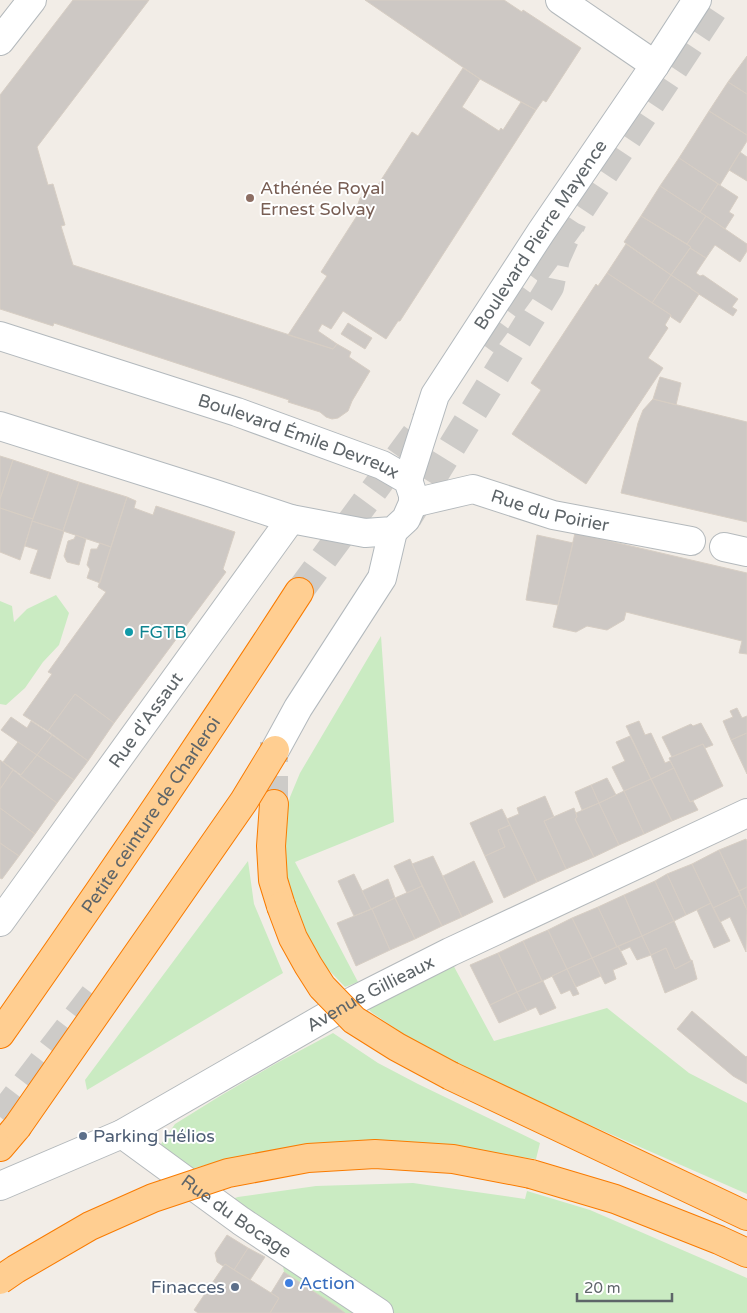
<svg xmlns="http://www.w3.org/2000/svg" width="747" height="1313" viewBox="0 0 747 1313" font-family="'Varela Round',sans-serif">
<rect width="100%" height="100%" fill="#f2ede7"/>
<!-- green -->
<path fill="#caebc2" d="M56,595L69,613L59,645L43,662L25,688L6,705L0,704V601L12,606L14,622L27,609Z
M381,636L394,822L295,862L358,982L345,987L327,968L307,934L286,877L282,828L290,797L300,773Z
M248,861L254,904L283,973L87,1090L85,1080Z
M451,961L494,1041L607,1008L689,1073L747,1103V1194L442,1060L371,1012L366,1006Z
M333,1033L378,1063L418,1084L540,1143L536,1159L417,1144L331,1143L227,1159L184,1171L161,1144L175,1124L220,1096L275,1064Z
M413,1183L525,1199L527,1191L590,1210L747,1278V1313H386L223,1202L238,1197L316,1186Z
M283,1266L357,1313H345L284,1272Z"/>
<!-- building -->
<path fill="#cdc8c4" stroke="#d7cec4" d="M73,0H149L37,147L48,185L53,184L65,225L61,226L73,265L333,349L337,344L351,352L349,357L370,371L352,401L348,411L338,418L332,419L326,417L320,412L288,402L289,400L54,323L53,326L0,309V95Z
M365,0H504L522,12L523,10L581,48L546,102L543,100L536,110L480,79Z
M747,56V94L728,82Z
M463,68L480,79L462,107L499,131L501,128L503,130L521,102L536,110L400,321H398L386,339L343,311L331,329L322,324L318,331L337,344L333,349L288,335L327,276L321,272L360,211L358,204L360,198L364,195L372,194L412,132L418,136Z
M728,82L747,94V135L709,111Z
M709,111L747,135V141L720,185L679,158Z
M740,152L747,157V181L729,170Z
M679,158L718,184L700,212L660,186Z
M718,184L738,197L729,212L734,215L725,229L700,212Z
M660,186L706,216L687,244L641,216Z
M641,216L691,247L671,275L624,242Z
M706,216L747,244V251L740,262L715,245L706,258L690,248L691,247L687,244Z
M626,244L671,275L652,303L607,273Z
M690,248L706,258L696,273L700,276L703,275L738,299L732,307L737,310L733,316L691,289V288L671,275Z
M607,273L671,315L665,325L668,328L648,358L663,368L586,484L512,434L541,390L531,383L596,284L598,286Z
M671,275L699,294L680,323L671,317V315L652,303Z
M348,323L372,338L365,349L341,334Z
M660,377L681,383L676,405L653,399Z
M653,399L747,422V522L621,493L638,423L643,410Z
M0,456L13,460L0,499Z
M13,460L49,472L33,519L0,508V499Z
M49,472L79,482L63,531L32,521Z
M79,482L127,497L111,547L63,531Z
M127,497L136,501L134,508L153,515L156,506L235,532L223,569L226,572L114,723L75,694L48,731L23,715L52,674L48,672L106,592L98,587Z
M0,508L33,519L20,560L0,552Z
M32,521L64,531L50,579L30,573L38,550L25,546Z
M575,533L747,573V654L739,653L742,641L626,612L624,620L607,630L587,626L576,632L553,627Z
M76,535L86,539L79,565L67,562L64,556L68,541L74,539Z
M537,535L573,543L558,605L526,600Z
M100,543L111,547L100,583L87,578L90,569L87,565L91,549H97Z
M75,694L114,723L88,761L48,731Z
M737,708L742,718L747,716V733L731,740L723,721L733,717L730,711Z
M11,717L27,728L31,721L52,735L37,755L1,730Z
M639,721L645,735L651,733L665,763L670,761L674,768L651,779L626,726Z
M701,723L713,745L705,748L703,744L672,757L662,737L691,724L693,726Z
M747,733V774L731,740Z
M52,735L88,761L74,780L37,755Z
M630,736L651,779L624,791L612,767L625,761L616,742Z
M18,742L37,755L21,775L3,762Z
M703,744L723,786L690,802L669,758Z
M37,755L74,780L57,803L20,776Z
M0,760L13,770L0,789Z
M674,768L690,802L693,801L698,810L672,821L651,779Z
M13,770L57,803L35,834L0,808V789Z
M607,778L616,795L599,803L591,785Z
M651,779L672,821L644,834L624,791Z
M591,785L599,803L582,810L575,792Z
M624,791L644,834L619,845L599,803Z
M545,796L554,817L544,821L566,869L537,882L507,819L519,814L517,808Z
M599,803L619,845L594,857L575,819L577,817L576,813Z
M0,808L35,834L19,856L0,843Z
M574,808L577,817L575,819L594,857L566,869L544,821Z
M502,809L510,825L498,830L505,847L485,856L470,823Z
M510,825L537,882L504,898L485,856L505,847L498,830Z
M746,839L747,841V887L739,891L719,850Z
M0,843L19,856L2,879L0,878Z
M719,850L740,895L713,908L692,864Z
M433,856L462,917L442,926L412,864Z
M410,859L422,886L407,893L394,866Z
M474,861L493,902L462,917L443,876Z
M692,864L711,903L686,915L667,874Z
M354,874L371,909L354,916L338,881Z
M667,874L686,915L674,921L655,881Z
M388,879L395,898L371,909L362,891Z
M655,881L674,921L642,936L624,895Z
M422,886L442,926L415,939L395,898Z
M747,887V910L739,891Z
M624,895L642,936L617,947L598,907Z
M740,895L747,910L746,952L730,917L720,922L713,908Z
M395,898L415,939L390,950L372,909Z
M711,903L730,941L714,948L697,910Z
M598,907L617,947L592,958L572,918Z
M372,909L390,950L356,966L337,923Z
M572,918L592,958L567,969L548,930Z
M674,921L691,961L675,969L666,948L651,955L642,936Z
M548,930L567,969L542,981L523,941Z
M642,936L651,955L637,960L630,947L621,951L618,946Z
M523,941L542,981L517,992L498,953Z
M618,946L627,964L613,970L616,979L605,984L592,958Z
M666,948L675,969L692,960L697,979L665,993L651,955Z
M498,953L517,992L490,1005L470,965Z
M592,958L601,976L576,987L567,969Z
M567,969L579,994L573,996L570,990L561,994L552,976Z
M543,981L556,1008L540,1015L536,1007L527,1011L517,992Z
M517,992L527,1011L499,1023L490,1005Z
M692,1011L746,1057L747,1056V1084L733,1076L677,1029Z
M227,1235L248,1248L234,1270L225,1264L223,1266L217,1262L215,1253Z
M248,1248L265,1257L250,1280L234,1270Z
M225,1264L279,1298L270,1313H198L194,1310Z
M284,1272L337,1307L345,1313H270L279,1298L271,1293Z"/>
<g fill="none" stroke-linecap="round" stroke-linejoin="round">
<!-- highway-tunnel -->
<path stroke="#cdcbc8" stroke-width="28" stroke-dasharray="28 14" stroke-linecap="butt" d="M482,344L573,221L720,0
M408,518L550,287L556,259L573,221
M299,592L425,421
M274,804V742
M0,1117L99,988"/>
<!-- street casing -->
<g stroke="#b4b9bc" stroke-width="30">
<g id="street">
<path d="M560,0L655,65"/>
<path d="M0,41L32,0"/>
<path id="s1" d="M413,503L473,489L553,515L691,541"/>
<path d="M724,547L747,552"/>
<path id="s2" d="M0,922L291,519"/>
<path id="s3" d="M122,1134L241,1221L379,1313"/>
<path id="s4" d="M0,1186L122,1134L355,1000L450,952L747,813"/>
</g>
</g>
<!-- secondary casing -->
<g stroke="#b3b9bd" stroke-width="30">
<g id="secondary">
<path id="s5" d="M0,336L237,412L382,465L408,480L413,495V503L406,519L393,531L365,533L291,519L212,493L0,426"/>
<path id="s6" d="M408,480L435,395L541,232L655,65L697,0"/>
<path d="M275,750L298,708L382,578L393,531"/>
</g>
</g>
<!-- highway casing -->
<g stroke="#f97b00" stroke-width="30">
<g id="highway">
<path d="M274,804L271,846L273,880L281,906"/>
<path id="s7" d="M0,1034C102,889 202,742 299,592"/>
<path d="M451,1076L747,1216"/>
<path d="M0,1147L17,1127"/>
<path d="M531,1174L615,1199L719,1240L747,1253"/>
</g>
</g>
<!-- street -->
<use href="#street" stroke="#fff" stroke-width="28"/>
<!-- secondary -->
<use href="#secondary" stroke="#fff" stroke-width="28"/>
<!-- highway -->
<use href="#highway" stroke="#ffce91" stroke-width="28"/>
<!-- highway-bridge casing -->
<g stroke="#f97b00" stroke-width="30" stroke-linecap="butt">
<path id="highway-bridge" d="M281,906L293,938L308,965L322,987L354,1020L397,1047L451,1076
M17,1127L244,801L275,750
M0,1280L16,1269L90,1226L153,1198L228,1173L308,1158L375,1154L453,1159L531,1174"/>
</g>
<!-- highway-bridge -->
<use href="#highway-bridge" stroke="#ffce91" stroke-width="28"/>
</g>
<!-- markers -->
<circle fill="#8d6e63" stroke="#fff" stroke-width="2" cx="250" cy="198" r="5"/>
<circle fill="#0f9aa8" stroke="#fff" stroke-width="2" cx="129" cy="632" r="5"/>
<g fill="#5c6f8a" stroke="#fff" stroke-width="2">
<circle cx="83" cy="1136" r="5"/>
<circle cx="235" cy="1287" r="5"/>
</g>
<circle fill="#3f7fe0" stroke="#fff" stroke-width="2" cx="289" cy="1283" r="5"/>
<g text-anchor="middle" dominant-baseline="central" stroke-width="4" stroke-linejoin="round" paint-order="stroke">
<!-- education labels -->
<g font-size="18" fill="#785e54" stroke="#fff" text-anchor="start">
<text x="260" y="188">Athénée Royal<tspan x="260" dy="21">Ernest Solvay</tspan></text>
</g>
<!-- street labels -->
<g font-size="18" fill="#5e6569" stroke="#fff">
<text stroke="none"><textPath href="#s6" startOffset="281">Boulevard Pierre Mayence</textPath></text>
<text stroke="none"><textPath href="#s5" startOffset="315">Boulevard Émile Devreux</textPath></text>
<text stroke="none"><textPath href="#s1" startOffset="142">Rue du Poirier</textPath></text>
<text stroke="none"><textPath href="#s2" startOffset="249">Rue d'Assaut</textPath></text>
<text stroke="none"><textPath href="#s7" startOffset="266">Petite ceinture de Charleroi</textPath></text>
<text stroke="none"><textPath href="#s4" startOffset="418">Avenue Gillieaux</textPath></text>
<text stroke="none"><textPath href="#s3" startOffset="141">Rue du Bocage</textPath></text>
</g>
<!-- culture labels -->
<g font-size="18" fill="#0d838f" stroke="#fff" text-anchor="start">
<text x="139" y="632">FGTB</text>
</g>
<!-- service labels -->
<g font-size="18" fill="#4e5e75" stroke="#fff" text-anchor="start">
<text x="93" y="1136">Parking Hélios</text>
<text x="225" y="1287" text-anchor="end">Finacces</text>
</g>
<!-- shop labels -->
<g font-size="18" fill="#366cbe" stroke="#fff" text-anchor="start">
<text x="299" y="1283">Action</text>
</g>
</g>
<!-- scale -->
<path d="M577 1293v8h95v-8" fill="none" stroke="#5e6569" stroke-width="2.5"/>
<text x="584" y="1293" font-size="15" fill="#5e6569" stroke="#ffffff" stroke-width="4" paint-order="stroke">20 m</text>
</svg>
